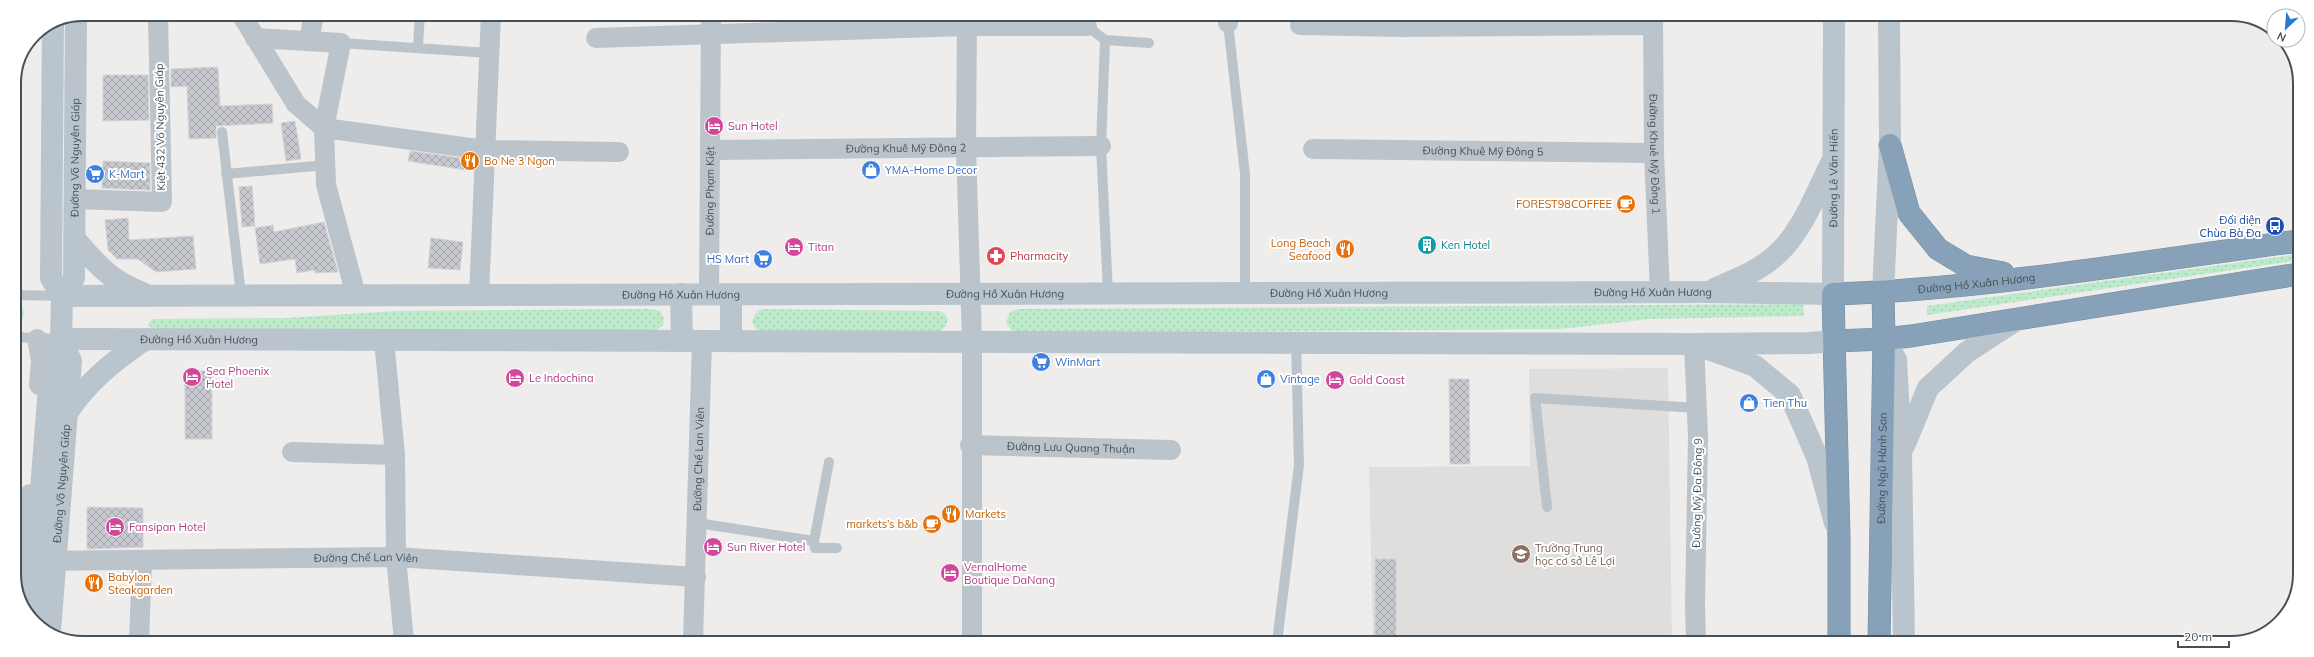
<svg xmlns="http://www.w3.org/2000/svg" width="2314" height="657" viewBox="0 0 2314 657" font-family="Mulish,sans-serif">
<defs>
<pattern id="grass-dots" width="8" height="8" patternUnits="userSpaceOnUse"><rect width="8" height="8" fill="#bceacb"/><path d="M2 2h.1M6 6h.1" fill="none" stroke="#a3cab0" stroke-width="1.8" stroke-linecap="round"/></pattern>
<pattern id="building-cross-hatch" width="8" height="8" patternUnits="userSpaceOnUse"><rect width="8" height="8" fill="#c7c9cf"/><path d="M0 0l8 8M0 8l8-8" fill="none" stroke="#a3a6ab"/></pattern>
</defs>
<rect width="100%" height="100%" fill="#efecec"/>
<!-- education -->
<path fill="#e0dddd" d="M1668,368L1672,642H1373L1369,467L1530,466L1529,369Z"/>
<!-- grass -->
<path fill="url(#grass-dots)" d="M2299,254V260L1927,315V306Z
M14,302L21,305L24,313L22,320L14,324Z
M1803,304L1804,316L1649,319L1561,329L1020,333L1011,330L1006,322L1010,312L1018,309Z
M650,309L660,311L664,318L663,325L655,331H153L148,324L153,319L286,318L396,311Z
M764,309L939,311L945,314L948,320L945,327L939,331L764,332L756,329L752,321L757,311Z"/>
<!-- building -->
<path fill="url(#building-cross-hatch)" stroke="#d0d3d7" d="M218,67L220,106L272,104L273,123L216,126V138L189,139L187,86L171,87V69Z
M103,75H148L149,120L103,121Z
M295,121L301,159L286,161L281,123Z
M410,151L468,159L466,170L408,161Z
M103,161L150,163V190L102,188Z
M252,186L255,226L242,227L239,187Z
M128,218L129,240L193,236L196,269L156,272L138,259H117L108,250L105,220Z
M324,222L338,272L315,273L314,270L297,273L295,259L260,264L255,228L273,225L274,232Z
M431,238L463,242L460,270L428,268Z
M185,371H212V439H185Z
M1449,379H1469L1470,464H1450Z
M87,507L143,508V547L87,549Z
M1375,559H1396V642H1375Z"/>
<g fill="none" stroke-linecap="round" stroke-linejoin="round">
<!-- highway casing -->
<g stroke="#728da3" stroke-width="23">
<g id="highway">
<path d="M1890,145L1909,213L1938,249L1966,266L2003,273"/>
<path d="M1835,341L1884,339L1911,336L2299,274"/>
<path id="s12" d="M1839,643V538L1833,294C1989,289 2144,261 2299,241"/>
<path id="s13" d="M1879,643L1884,339L1883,293"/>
</g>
</g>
<!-- lane -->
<path stroke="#bbc4ca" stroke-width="10" d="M1228,23L1245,174V294
M1087,26L1105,40L1101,146L1108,293
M1105,40L1149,43
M341,43L489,53
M418,47L420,14
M222,132L241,295
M226,174L326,165
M14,295L62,296
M14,337L61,339
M1547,507L1535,398L1697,408
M697,523L814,541L829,462
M814,541L815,548H837
M1277,642L1299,465L1296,341"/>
<!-- street -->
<g stroke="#bbc4ca" stroke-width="20">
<path d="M241,14L296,104L324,128L485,150L619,152"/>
<path d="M967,15L966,148L972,341V642"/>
<path d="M1228,15V23"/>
<path id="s1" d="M1653,16L1654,153L1660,292"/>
<path d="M1300,25L1401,27L1653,25"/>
<path d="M255,38L341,43L324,128L326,185L356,295"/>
<path d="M596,38L967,26H1087"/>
<path d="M309,41L314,14"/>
<path id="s2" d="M1313,149L1654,153"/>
<path id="s3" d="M711,150L1101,146"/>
<path d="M75,199L162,202L158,14"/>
<path id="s4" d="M709,294L711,15"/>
<path d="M479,295L491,14"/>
<path d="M37,339L41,360L39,385"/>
<path d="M384,340L395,455"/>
<path d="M1694,344L1698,436L1695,605L1696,642"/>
<path id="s5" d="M970,445L1171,450"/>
<path d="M292,452L395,455L396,557L404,641"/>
<path id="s6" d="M39,561L396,557L696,577"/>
<path d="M21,596L30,494"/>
<path d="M139,641L142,560"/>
<path id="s7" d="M693,641L702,341"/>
</g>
<!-- secondary -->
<g stroke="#b9c4cd" stroke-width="22">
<path d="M75,239C97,265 111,281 143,293"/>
<path d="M1714,289C1735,280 1757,272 1775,256C1801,234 1816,194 1830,165"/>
<path d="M1883,293L1890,145L1889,16"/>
<path d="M681,294L682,341"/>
<path id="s8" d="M62,296L1708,292L1833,294L1834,16"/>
<path id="s9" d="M62,296L74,278L76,15"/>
<path id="s10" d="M61,339L1694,344L1809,343L1835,341"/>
<path d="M1884,339L1896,360L1901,451L1904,643"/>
<path d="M731,341V294"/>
<path d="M1708,349L1755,366L1790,395L1817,457L1835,523"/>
<path d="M67,413C88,381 115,360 146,339"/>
<path d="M1904,446L1928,388L1967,352L2016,320"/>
<path d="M31,619L51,361L61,339L62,296L51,278L53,21"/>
<path id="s11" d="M50,631L71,361L61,339"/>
</g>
<!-- highway -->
<use href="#highway" stroke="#87a2b8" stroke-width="22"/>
</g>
<!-- icons -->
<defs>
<g id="hotel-disc" transform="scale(1)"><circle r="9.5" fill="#d1479c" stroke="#fff"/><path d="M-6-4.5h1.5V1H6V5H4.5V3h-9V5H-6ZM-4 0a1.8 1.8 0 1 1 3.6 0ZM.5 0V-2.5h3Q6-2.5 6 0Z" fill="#fff"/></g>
<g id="restaurant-disc" transform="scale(1)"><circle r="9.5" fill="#e8710a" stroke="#fff"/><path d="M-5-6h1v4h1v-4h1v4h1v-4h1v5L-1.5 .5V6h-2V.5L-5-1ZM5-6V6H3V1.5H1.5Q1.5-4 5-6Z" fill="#fff"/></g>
<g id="shop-disc" transform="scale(1)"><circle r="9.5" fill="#3f7fe0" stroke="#fff"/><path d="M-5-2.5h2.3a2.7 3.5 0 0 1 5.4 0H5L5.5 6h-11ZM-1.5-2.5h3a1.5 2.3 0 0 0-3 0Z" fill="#fff"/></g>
<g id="supermarket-disc" transform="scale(1)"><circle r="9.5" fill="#3f7fe0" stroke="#fff"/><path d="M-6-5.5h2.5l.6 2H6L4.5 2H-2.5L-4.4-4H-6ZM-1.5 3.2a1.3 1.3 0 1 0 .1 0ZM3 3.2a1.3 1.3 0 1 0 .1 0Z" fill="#fff"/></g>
<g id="cafe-disc" transform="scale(1)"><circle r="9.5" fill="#e8710a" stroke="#fff"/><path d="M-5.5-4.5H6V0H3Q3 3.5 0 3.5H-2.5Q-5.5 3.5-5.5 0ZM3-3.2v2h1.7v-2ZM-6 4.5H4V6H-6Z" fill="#fff"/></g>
<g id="bus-disc" transform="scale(1)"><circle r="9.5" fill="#1a4fb4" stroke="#fff"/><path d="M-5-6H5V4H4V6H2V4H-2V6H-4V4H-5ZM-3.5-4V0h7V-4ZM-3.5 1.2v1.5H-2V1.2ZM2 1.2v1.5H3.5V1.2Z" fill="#fff"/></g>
<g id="building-disc" transform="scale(1)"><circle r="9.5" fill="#0f9aa8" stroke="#fff"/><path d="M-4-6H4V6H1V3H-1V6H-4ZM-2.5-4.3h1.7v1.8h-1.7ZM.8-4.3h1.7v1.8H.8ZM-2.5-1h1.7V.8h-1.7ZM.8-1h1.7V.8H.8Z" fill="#fff"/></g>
<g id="pharmacy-disc" transform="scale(1)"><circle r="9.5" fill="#e0444e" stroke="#fff"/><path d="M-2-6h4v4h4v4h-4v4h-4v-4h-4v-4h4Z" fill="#fff"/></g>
<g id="school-disc" transform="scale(1)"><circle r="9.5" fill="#8d6e63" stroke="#fff"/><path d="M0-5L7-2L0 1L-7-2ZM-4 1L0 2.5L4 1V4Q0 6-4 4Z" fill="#fff"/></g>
</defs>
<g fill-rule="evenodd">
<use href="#hotel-disc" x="714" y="126"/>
<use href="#restaurant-disc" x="470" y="161"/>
<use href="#shop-disc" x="871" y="170"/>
<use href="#supermarket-disc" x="95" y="174"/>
<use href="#cafe-disc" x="1626" y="204"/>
<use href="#bus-disc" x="2275" y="226"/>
<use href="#building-disc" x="1427" y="245"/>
<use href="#hotel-disc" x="794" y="247"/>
<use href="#restaurant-disc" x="1345" y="249"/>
<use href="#pharmacy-disc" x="996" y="256"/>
<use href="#supermarket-disc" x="763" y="259"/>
<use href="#supermarket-disc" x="1041" y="362"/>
<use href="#hotel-disc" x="192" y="377"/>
<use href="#hotel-disc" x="515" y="378"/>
<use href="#shop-disc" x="1266" y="379"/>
<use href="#hotel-disc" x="1335" y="380"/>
<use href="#shop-disc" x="1749" y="403"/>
<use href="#restaurant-disc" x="951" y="514"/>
<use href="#cafe-disc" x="932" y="524"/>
<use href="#hotel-disc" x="115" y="527"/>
<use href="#hotel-disc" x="713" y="547"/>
<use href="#school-disc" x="1521" y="554"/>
<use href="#hotel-disc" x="950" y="573"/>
<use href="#restaurant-disc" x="94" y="583"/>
</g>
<g text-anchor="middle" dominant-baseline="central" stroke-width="4" stroke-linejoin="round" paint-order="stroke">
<!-- hotel labels -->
<g font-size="11" fill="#b23c85" stroke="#fff" text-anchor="start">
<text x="728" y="126">Sun Hotel</text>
<text x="808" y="247">Titan</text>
<text x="206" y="371">Sea Phoenix<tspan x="206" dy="13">Hotel</tspan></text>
<text x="529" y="378">Le Indochina</text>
<text x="1349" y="380">Gold Coast</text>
<text x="129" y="527">Fansipan Hotel</text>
<text x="727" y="547">Sun River Hotel</text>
<text x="964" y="567">VernalHome<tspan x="964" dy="13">Boutique DaNang</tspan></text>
</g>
<!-- street labels -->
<g font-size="11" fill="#465058" stroke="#fff">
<text transform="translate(160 127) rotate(-91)">Kiệt 432 Võ Nguyên Giáp</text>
<text stroke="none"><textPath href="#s3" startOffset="195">Đường Khuê Mỹ Đông 2</textPath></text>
<text stroke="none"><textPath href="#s2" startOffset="170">Đường Khuê Mỹ Đông 5</textPath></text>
<text stroke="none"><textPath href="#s1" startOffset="138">Đường Khuê Mỹ Đông 1</textPath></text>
<text stroke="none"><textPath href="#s9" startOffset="142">Đường Võ Nguyên Giáp</textPath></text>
<text stroke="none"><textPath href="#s8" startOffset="1887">Đường Lê Văn Hiến</textPath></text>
<text stroke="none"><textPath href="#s4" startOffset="103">Đường Phạm Kiệt</textPath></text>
<text stroke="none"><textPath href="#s12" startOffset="493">Đường Hồ Xuân Hương</textPath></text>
<text stroke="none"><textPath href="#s8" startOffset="1591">Đường Hồ Xuân Hương</textPath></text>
<text stroke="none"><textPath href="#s8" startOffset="619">Đường Hồ Xuân Hương</textPath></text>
<text stroke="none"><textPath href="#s8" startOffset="943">Đường Hồ Xuân Hương</textPath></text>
<text stroke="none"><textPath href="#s8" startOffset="1267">Đường Hồ Xuân Hương</textPath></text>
<text stroke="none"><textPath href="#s10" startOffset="138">Đường Hồ Xuân Hương</textPath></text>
<text stroke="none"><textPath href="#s5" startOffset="101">Đường Lưu Quang Thuận</textPath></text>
<text stroke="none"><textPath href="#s7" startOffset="182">Đường Chế Lan Viên</textPath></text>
<text stroke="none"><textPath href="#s13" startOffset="175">Đường Ngũ Hành Sơn</textPath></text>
<text stroke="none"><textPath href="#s11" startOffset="148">Đường Võ Nguyên Giáp</textPath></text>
<text transform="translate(1697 493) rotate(-89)">Đường Mỹ Đa Đông 9</text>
<text stroke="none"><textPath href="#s6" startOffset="327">Đường Chế Lan Viên</textPath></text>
</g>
<!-- food labels -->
<g font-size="11" fill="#c56008" stroke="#fff" text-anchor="start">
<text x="484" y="161">Bo Ne 3 Ngon</text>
<text x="1612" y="204" text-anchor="end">FOREST98COFFEE</text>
<text x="1331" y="243" text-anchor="end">Long Beach<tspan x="1331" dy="13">Seafood</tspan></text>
<text x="965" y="514">Markets</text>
<text x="918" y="524" text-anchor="end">markets’s b&amp;b</text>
<text x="108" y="577">Babylon<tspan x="108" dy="13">Steakgarden</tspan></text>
</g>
<!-- shop labels -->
<g font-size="11" fill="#366cbe" stroke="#fff" text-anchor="start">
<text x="885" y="170">YMA-Home Decor</text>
<text x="109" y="174">K-Mart</text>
<text x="749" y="259" text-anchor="end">HS Mart</text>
<text x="1055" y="362">WinMart</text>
<text x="1280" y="379">Vintage</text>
<text x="1763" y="403">Tien Thu</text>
</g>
<!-- transit labels -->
<g font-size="11" fill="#164399" stroke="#fff" text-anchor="end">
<text x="2261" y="220">Đối diện<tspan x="2261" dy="13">Chùa Bà Đa</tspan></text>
</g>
<!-- culture labels -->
<g font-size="11" fill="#0d838f" stroke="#fff" text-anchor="start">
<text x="1441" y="245">Ken Hotel</text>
</g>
<!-- health labels -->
<g font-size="11" fill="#be3a42" stroke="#fff" text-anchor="start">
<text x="1010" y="256">Pharmacity</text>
</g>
<!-- education labels -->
<g font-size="11" fill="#785e54" stroke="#fff" text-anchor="start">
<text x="1535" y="548">Trường Trung<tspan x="1535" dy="13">học cơ sở Lê Lợi</tspan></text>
</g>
</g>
<!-- crop -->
<path d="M0 0H2314V657H0ZM83 21H2231A62 62 0 0 1 2293 83V574A62 62 0 0 1 2231 636H83A62 62 0 0 1 21 574V83A62 62 0 0 1 83 21Z" fill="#fff" fill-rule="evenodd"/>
<path fill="none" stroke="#465058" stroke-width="2" d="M83 21H2231A62 62 0 0 1 2293 83V574A62 62 0 0 1 2231 636H83A62 62 0 0 1 21 574V83A62 62 0 0 1 83 21Z"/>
<!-- north arrow -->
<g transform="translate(2286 28) rotate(206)"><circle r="19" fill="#ffffff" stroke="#b5b9bc"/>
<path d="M0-3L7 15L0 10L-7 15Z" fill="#267bce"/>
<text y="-6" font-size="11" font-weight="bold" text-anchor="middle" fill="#465058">N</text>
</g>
<!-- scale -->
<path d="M2178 641v6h51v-6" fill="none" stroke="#465058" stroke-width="2"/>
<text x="2184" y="641" font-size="12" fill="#465058" stroke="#ffffff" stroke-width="3" paint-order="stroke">20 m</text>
</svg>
